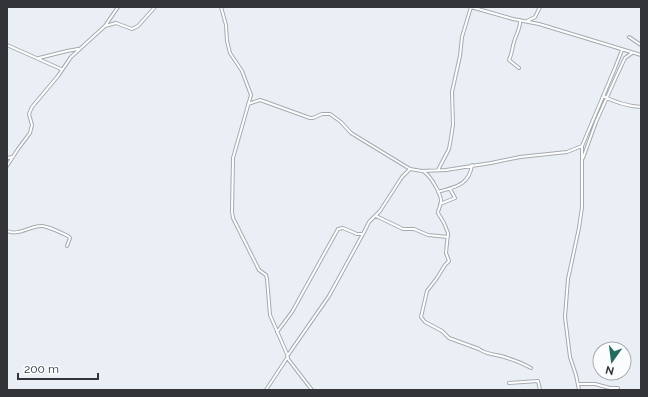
<svg xmlns="http://www.w3.org/2000/svg" width="648" height="397" viewBox="0 0 648 397" font-family="Raleway,sans-serif">
<rect width="100%" height="100%" fill="#e9eff5"/>
<g fill="none" stroke-linecap="round" stroke-linejoin="round">
<!-- street casing -->
<g stroke="#a4aaaf" stroke-width="4">
<path id="street" d="M221,7L226,25L227,41L230,53L242,71L251,95L233,158L232,212L233,218L259,270L266,275L267,279L270,315L287,354L288,359L312,390
M471,7L513,19L539,24L641,55
M527,21L535,17L540,7
M105,26L116,23L132,29L138,26L155,7
M629,37L641,45
M7,45L61,69
M39,58L67,51L78,49
M519,68L509,60C512,54 512,48 514,42C516,34 521,28 520,20
M603,96C616,103 627,106 641,107
M248,104L260,100L263,101L310,118H313L322,114H330L341,122L351,133L410,169
M7,158L12,157
M583,158L596,122L617,75L625,58L632,53
M7,166L18,149L30,133L32,125L29,114L32,107L58,76L71,57L105,26L118,7
M438,170L449,149L451,138L453,125L452,92L460,56L462,37L471,7
M423,171C431,176 442,195 441,203C440,207 438,210 438,213L444,223L448,233L446,253L449,261L445,265L437,278L427,291L421,317L425,322L442,331L449,338L479,349C485,354 493,354 501,356C511,359 522,363 531,368
M438,192C454,187 469,186 472,165
M440,204L455,198L450,189
M376,216L403,229H414L428,235L448,237
M7,231C19,236 30,226 41,226C45,225 64,234 68,236L70,238L67,246
M277,332L292,312L338,229L343,228L357,234H363L369,222L380,211L402,177L410,169L422,171L446,170L491,163L520,157L567,152L582,146
M288,355L329,296L363,234
M509,383L538,381L540,390
M579,384H595L610,388H618
M266,390L287,358
M579,390L576,375L570,357L565,317L568,279L579,228L582,207V146L615,68L622,50"/>
</g>
<!-- street -->
<use href="#street" stroke="#fff" stroke-width="2"/>
</g>
<!-- border -->
<rect width="648" height="397" fill="none" stroke="#323437" stroke-width="16"/>
<!-- north arrow -->
<g transform="translate(612 361) rotate(194)"><circle r="19" fill="#fafcfe" stroke="#aaacae"/>
<path d="M0-3L7 15L0 10L-7 15Z" fill="#246a5d"/>
<text y="-6" font-size="11" font-weight="bold" text-anchor="middle" fill="#323437">N</text>
</g>
<!-- scale -->
<path d="M18 373v6h80v-6" fill="none" stroke="#323437" stroke-width="2"/>
<text x="24" y="373" font-size="12" fill="#323437" stroke="#fafcfe" stroke-width="3" paint-order="stroke">200 m</text>
</svg>
